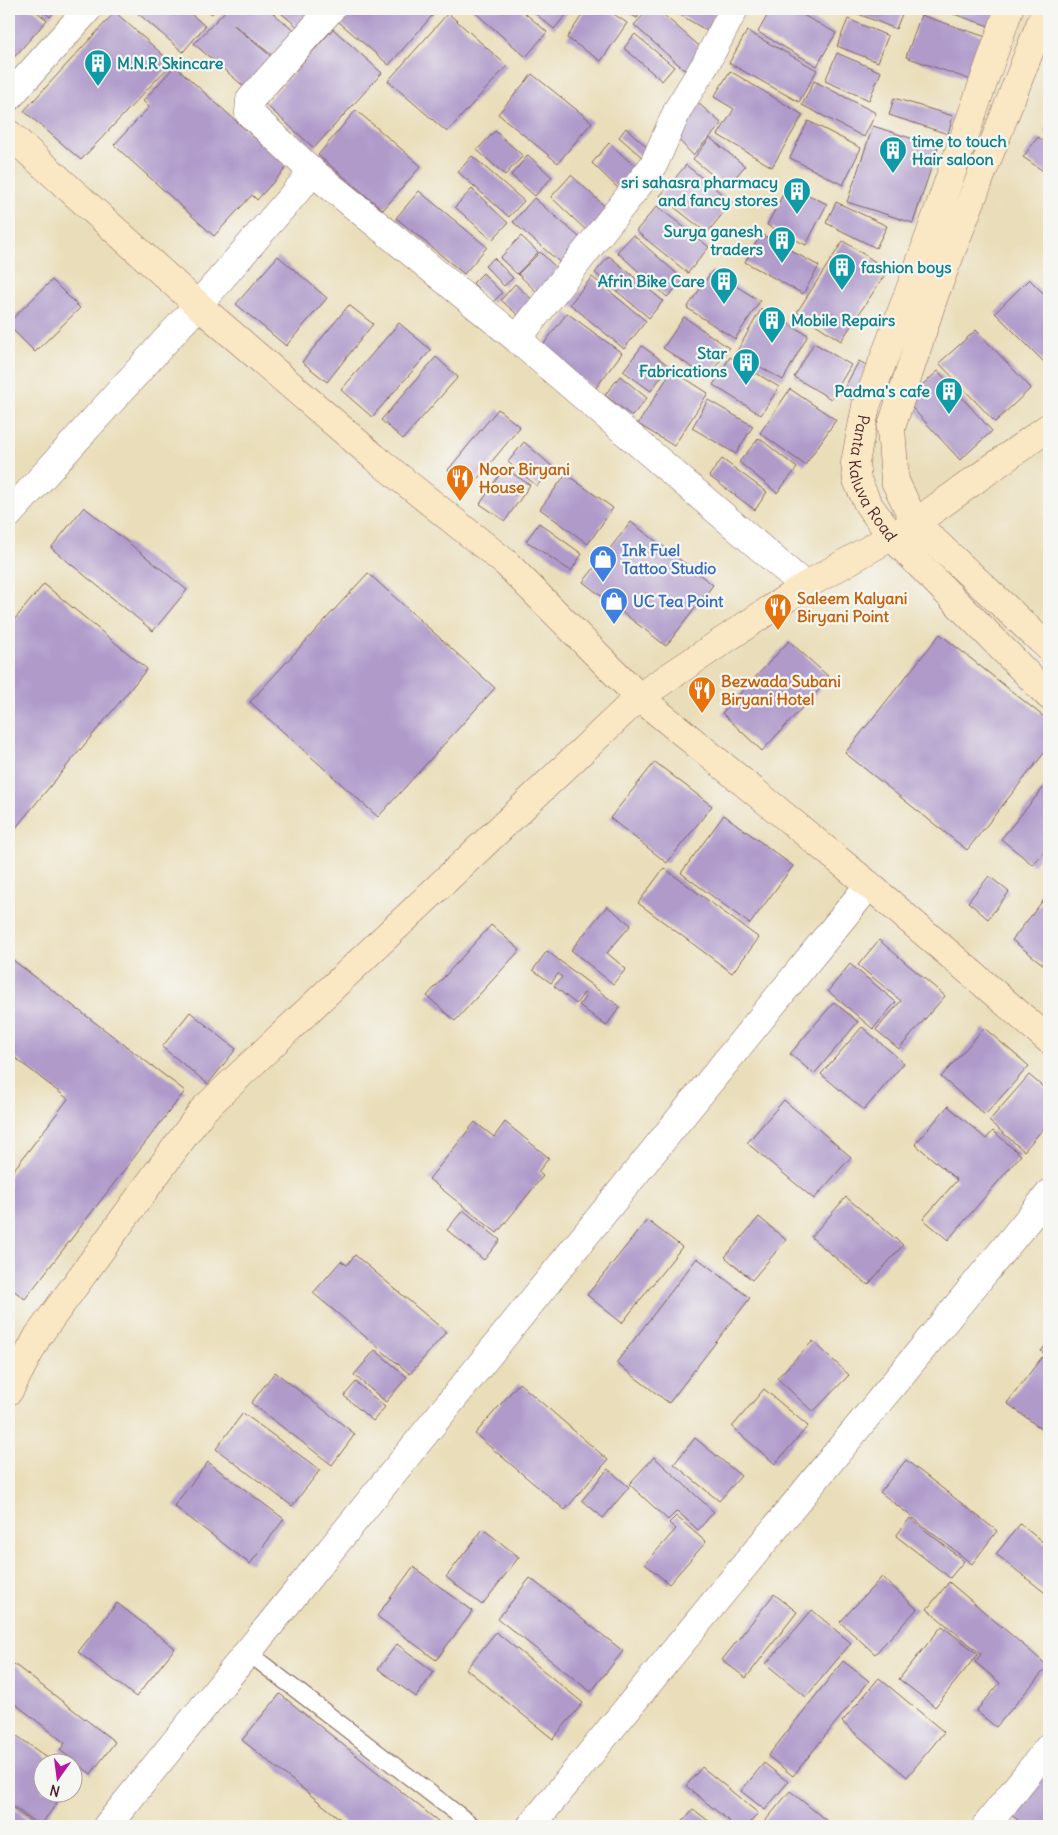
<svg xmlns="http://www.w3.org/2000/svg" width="1058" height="1835" viewBox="0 0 1058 1835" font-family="Delius,sans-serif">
<rect width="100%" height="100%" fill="#f6f6f2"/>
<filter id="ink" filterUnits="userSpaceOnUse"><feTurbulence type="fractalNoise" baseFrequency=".02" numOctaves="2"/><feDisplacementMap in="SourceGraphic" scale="10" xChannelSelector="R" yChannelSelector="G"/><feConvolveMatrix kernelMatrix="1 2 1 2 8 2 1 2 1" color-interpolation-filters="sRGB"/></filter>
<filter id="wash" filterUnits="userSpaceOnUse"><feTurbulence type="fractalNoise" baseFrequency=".0096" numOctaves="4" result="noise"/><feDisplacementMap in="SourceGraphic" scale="20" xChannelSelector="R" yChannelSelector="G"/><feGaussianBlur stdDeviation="1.12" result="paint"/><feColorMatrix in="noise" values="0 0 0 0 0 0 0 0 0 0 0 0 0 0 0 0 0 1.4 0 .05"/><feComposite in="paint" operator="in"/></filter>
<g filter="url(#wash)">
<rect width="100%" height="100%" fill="#eadeba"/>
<g id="blocks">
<!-- building -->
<path fill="#af9aca" d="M9,9H33L47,20L9,63Z
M41,9H57L50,17Z
M133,9H185L205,26L183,52Z
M205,9H216L212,14Z
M227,9H268L294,30L273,56L234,25L274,59L247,89L194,44Z
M276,9H315L299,28Z
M340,9H438L389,65L333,17Z
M471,9H520L547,32L526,57Z
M533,9H571L554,29L532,11Z
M586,9H606L627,23L601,61L567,38Z
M622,9H643L637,18Z
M649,9H657L705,51L687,72L634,25Z
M670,9H717L711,33Z
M771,9H792L836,33L817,66L758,32Z
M846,9H904L896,29Z
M939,9H995L989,26Z
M115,12L172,63L81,160L24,111Z
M448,13L507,66L447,132L388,81Z
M921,15L989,38L974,81L906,57Z
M848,19L888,36L878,62L837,46Z
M333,29L382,73L314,148L265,104Z
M747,31L817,70L799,102L729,63Z
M635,34L674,67L662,81L624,48Z
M837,53L881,72L869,100L825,81Z
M175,66L287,167L257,200L252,195L214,236L114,145L149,107L143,101Z
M730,71L803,115L772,167L718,135L734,109L714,97Z
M532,74L592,122L558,163L498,114Z
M814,81L876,113L864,137L802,105Z
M894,98L953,116L948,134L889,115Z
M696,101L722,124L693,155L672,133Z
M356,110L421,166L383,210L318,155Z
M808,121L861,148L843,185L790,158Z
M1049,124V136L1044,131Z
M873,126L938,147L913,223L847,202Z
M626,128L651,151L644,159L619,137Z
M495,131L523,156L505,175L477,150Z
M1038,137L1049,145V175L1023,157Z
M710,138L745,166L727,187L693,159Z
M609,143L641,172L624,194L592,163Z
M528,155L552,177L535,196L511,175Z
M472,156L524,201L509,217L458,172Z
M686,165L732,202L707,233L660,196Z
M571,175L611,212L591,235L551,197Z
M788,185L827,204L806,245L767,225Z
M472,189L508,223L492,240L455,207Z
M419,191L487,247L464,274L396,218Z
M534,198L585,242L564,266L513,222Z
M836,202L887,226L876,248L826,223Z
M657,206L709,247L688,273L636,231Z
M761,234L819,266L803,294L745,262Z
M633,235L684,280L667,297L617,252Z
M521,236L538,252L517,274L500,258Z
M843,241L888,270L841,341L797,312Z
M540,252L565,276L543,298L518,274Z
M278,256L327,298L286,346L236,304Z
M609,256L663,301L649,318L595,273Z
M494,258L513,278L504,286L485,266Z
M712,271L760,301L735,339L687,308Z
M483,273L502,293L492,303L473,283Z
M592,277L646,321L624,349L570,304Z
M1029,279L1049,299V367L995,313Z
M52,280L80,308L35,352L9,326V322Z
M515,284L535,302L521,318L501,300Z
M349,305L373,324L327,382L302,362Z
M761,309L808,335L783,380L736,353Z
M567,313L622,353L595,389L540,349Z
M684,317L729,348L708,378L663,348Z
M399,323L431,350L372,417L341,390Z
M976,330L1031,388L995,422L939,363Z
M814,343L851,365L831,399L794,377Z
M642,346L669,366L651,391L623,371Z
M436,357L458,377L403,439L381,420Z
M730,357L779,387L761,415L713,385Z
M859,361L877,371L860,404L841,394Z
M672,370L708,393L674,446L638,424Z
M938,371L992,431L960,460L905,400Z
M620,376L647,398L632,416L605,395Z
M790,389L836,420L805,465L760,433Z
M708,400L753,426L736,454L692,428Z
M498,409L520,427L470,488L448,470Z
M759,438L797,468L777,493L739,462Z
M524,442L553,467L537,486L508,462Z
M722,459L767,492L755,510L709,476Z
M504,468L530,485L505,521L480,504Z
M566,474L613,508L588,544L540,509Z
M84,507L187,590L153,631L51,548Z
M631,522L713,585L666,646L583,582Z
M539,523L582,554L571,571L526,541Z
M368,573L495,688L378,817L250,702Z
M44,584L147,669L9,836V626Z
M940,634L1049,721V747L967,850L845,753Z
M789,641L830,678L762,751L722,713Z
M655,762L712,806L667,863L610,818Z
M1049,781V845L1033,865L1001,839Z
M724,815L793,866L750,924L681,873Z
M664,868L759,938L732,973L638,903Z
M989,876L1009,892L988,919L968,902Z
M1049,893V969L1012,940Z
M607,906L631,925L607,953L626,969L613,984L571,950Z
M491,925L520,950L455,1021L427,996Z
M879,940L945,996L899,1049L876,1030L901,1001L858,965Z
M547,951L620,1007L606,1026L579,1005L587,995L584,993L576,1004L554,986L562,977L558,974L551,983L533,970Z
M9,957L185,1091L25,1299L9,1287V1176L68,1099L9,1053Z
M850,964L896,1002L873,1029L828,991Z
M834,1002L858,1022L814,1074L790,1054Z
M190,1012L236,1049L208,1084L162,1047Z
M862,1027L904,1063L864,1110L821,1074Z
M984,1028L1029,1066L985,1115L941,1077Z
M1029,1075L1049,1092V1122L1024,1151L989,1121Z
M784,1100L851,1157L814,1199L747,1143Z
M948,1106L986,1139L993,1131L1021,1155L948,1240L923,1219L957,1180L915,1144Z
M475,1122L494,1137L505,1122L549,1158L538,1172L543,1176L497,1233L429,1179Z
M846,1197L903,1245L868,1285L811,1237Z
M463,1210L500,1240L484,1260L447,1230Z
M759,1217L786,1240L752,1280L725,1257Z
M647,1220L682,1247L622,1323L587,1295Z
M355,1255L446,1332L410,1374L313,1293L341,1261L347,1265Z
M697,1258L750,1298L669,1403L616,1363Z
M813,1341L849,1375L813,1412L777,1378Z
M1049,1341V1357L1041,1351Z
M375,1350L407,1377L386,1402L354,1375Z
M1042,1357L1049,1363V1435L1007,1403Z
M275,1372L355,1434L332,1465L251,1403Z
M356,1382L385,1407L373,1421L344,1396Z
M519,1383L608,1460L565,1510L475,1434Z
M764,1389L808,1426L775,1464L732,1427Z
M243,1413L320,1470L292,1506L216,1449Z
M695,1438L741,1476L719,1501L674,1464Z
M654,1457L714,1512L698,1530L677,1511L668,1520L629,1484Z
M906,1460L997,1531L972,1564L880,1492Z
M208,1462L284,1519L250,1564L174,1506Z
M608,1469L629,1487L603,1518L582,1500Z
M676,1516L706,1542L669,1584L645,1564L676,1529L669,1523Z
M910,1518L964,1561L950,1578L896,1536Z
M1020,1524L1049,1547V1596L996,1554Z
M483,1529L519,1557L482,1605L446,1577Z
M413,1567L473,1611L436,1660L377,1616Z
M882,1577L917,1609L875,1654L840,1622Z
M530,1578L623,1651L591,1692L498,1619Z
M949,1582L1048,1666L996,1727L976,1711L1000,1683L975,1662L981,1654L927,1609Z
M774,1594L797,1612L746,1678L722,1660Z
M117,1603L175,1648L136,1697L78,1652Z
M812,1610L851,1643L806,1697L766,1664Z
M942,1626L978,1654L935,1707L899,1679Z
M496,1632L583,1703L553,1739L466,1669Z
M397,1644L434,1672L416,1697L378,1669Z
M10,1661L115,1742L91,1774L60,1750L65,1743L9,1699Z
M843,1661L869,1681L793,1776L768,1756Z
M879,1678L944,1732L907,1777L842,1722Z
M280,1694L444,1826H349L242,1740Z
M9,1730L53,1762H42V1792H65L40,1826L9,1803Z
M1049,1758V1826H1025L1005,1810Z
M764,1763L788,1782L765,1810L741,1791Z
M702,1767L758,1813L748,1826H735L686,1786Z
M790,1791L833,1826H761Z
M9,1805L34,1824L32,1826H9Z
M693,1809L715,1826H679Z"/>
</g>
</g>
<g filter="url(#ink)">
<use href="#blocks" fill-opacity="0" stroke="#82625d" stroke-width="1"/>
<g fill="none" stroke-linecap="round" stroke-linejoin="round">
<!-- lane casing -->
<g stroke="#82625d" stroke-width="18">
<path id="lane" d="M247,1652L473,1826"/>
</g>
<!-- street casing -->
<g stroke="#82625d" stroke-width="29">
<path id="street" d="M331,9L250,100L249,113L313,172L517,339L805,586
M9,97L88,9
M517,339L653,166L678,109L705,65L734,9
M9,514L198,305L313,172
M107,1826L869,885
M531,1826L1049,1194
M986,1826L1049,1747"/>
</g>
<!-- secondary casing -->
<g stroke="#82625d" stroke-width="29">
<g id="secondary">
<path id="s1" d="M1009,9L922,257L866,406L855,463L857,480L868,504L892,537L1049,696"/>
<path d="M1046,9L934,296L891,428L895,481L915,523L1049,648"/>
<path d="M9,134L198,305L374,457L506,563L639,697L869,885L1049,1040"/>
<path d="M9,1391L38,1336L203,1110L639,697L805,586L915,523L1049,427"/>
</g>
</g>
<!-- lane -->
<use href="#lane" stroke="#fff" stroke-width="16"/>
<!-- street -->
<use href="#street" stroke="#fff" stroke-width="28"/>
<!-- secondary -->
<use href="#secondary" stroke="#fae7c3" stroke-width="28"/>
</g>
</g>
<!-- icons -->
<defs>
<g id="building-pin" transform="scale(1.4375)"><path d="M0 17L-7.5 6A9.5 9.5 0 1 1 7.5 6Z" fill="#0f9aa8" stroke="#f6f6f2"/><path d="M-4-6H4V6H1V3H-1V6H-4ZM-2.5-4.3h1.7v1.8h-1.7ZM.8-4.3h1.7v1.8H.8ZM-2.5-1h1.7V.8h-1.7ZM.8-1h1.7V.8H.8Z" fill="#fff"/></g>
<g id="restaurant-pin" transform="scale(1.4375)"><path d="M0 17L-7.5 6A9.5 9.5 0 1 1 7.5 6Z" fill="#e8710a" stroke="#f6f6f2"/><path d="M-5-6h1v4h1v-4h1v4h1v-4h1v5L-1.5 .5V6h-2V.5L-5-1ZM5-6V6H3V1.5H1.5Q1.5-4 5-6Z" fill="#fff"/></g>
<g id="shop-pin" transform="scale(1.4375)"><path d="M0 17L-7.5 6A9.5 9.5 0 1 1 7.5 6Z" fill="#3f7fe0" stroke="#f6f6f2"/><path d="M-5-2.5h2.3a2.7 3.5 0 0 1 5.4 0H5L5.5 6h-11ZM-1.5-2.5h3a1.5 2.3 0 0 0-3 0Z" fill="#fff"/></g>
</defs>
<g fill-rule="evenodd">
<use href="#building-pin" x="98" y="63"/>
<use href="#building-pin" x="893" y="150"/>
<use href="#building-pin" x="797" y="191"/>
<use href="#building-pin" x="782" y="240"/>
<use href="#building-pin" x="842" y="267"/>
<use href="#building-pin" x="724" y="281"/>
<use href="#building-pin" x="772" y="320"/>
<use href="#building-pin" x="746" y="362"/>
<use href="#building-pin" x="949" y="391"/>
<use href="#restaurant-pin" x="460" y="478"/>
<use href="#shop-pin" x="603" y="559"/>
<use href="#shop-pin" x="614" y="601"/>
<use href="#restaurant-pin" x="778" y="607"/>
<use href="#restaurant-pin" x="702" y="690"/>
</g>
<g text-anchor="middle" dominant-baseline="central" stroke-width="4.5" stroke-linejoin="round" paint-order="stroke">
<!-- culture labels -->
<g font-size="16" font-weight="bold" fill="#0d838f" stroke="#f6f6f2" text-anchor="end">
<text x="117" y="63" text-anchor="start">M.N.R Skincare</text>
<text x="912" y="141" text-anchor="start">time to touch<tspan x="912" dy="18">Hair saloon</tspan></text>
<text x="778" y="182">sri sahasra pharmacy<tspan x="778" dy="18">and fancy stores</tspan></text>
<text x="763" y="231">Surya ganesh<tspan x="763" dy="18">traders</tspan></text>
<text x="861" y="267" text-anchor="start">fashion boys</text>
<text x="705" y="281">Afrin Bike Care</text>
<text x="791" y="320" text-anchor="start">Mobile Repairs</text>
<text x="727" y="353">Star<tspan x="727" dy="18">Fabrications</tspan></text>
<text x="930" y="391">Padma's cafe</text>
</g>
<!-- food labels -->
<g font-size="16" font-weight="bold" fill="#c56008" stroke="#f6f6f2" text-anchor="start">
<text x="479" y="469">Noor Biryani<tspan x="479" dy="18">House</tspan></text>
<text x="797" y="598">Saleem Kalyani<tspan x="797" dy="18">Biryani Point</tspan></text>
<text x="721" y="681">Bezwada Subani<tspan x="721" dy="18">Biryani Hotel</tspan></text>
</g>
<!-- street labels -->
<g font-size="16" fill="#4a1f2b" stroke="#f6f6f2">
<text stroke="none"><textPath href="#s1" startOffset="499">Panta Kaluva Road</textPath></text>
</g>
<!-- shop labels -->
<g font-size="16" font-weight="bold" fill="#366cbe" stroke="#f6f6f2" text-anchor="start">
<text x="622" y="550">Ink Fuel<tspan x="622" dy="18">Tattoo Studio</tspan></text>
<text x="633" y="601">UC Tea Point</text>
</g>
</g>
<!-- margin -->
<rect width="1058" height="1835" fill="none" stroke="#f6f6f2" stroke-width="30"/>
<!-- north arrow -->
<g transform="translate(58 1778) rotate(194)"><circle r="24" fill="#f6f6f2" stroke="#b1a0a2"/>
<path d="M0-4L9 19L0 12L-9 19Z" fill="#b5179e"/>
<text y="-8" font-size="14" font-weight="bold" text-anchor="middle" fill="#4a1f2b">N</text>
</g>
</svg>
